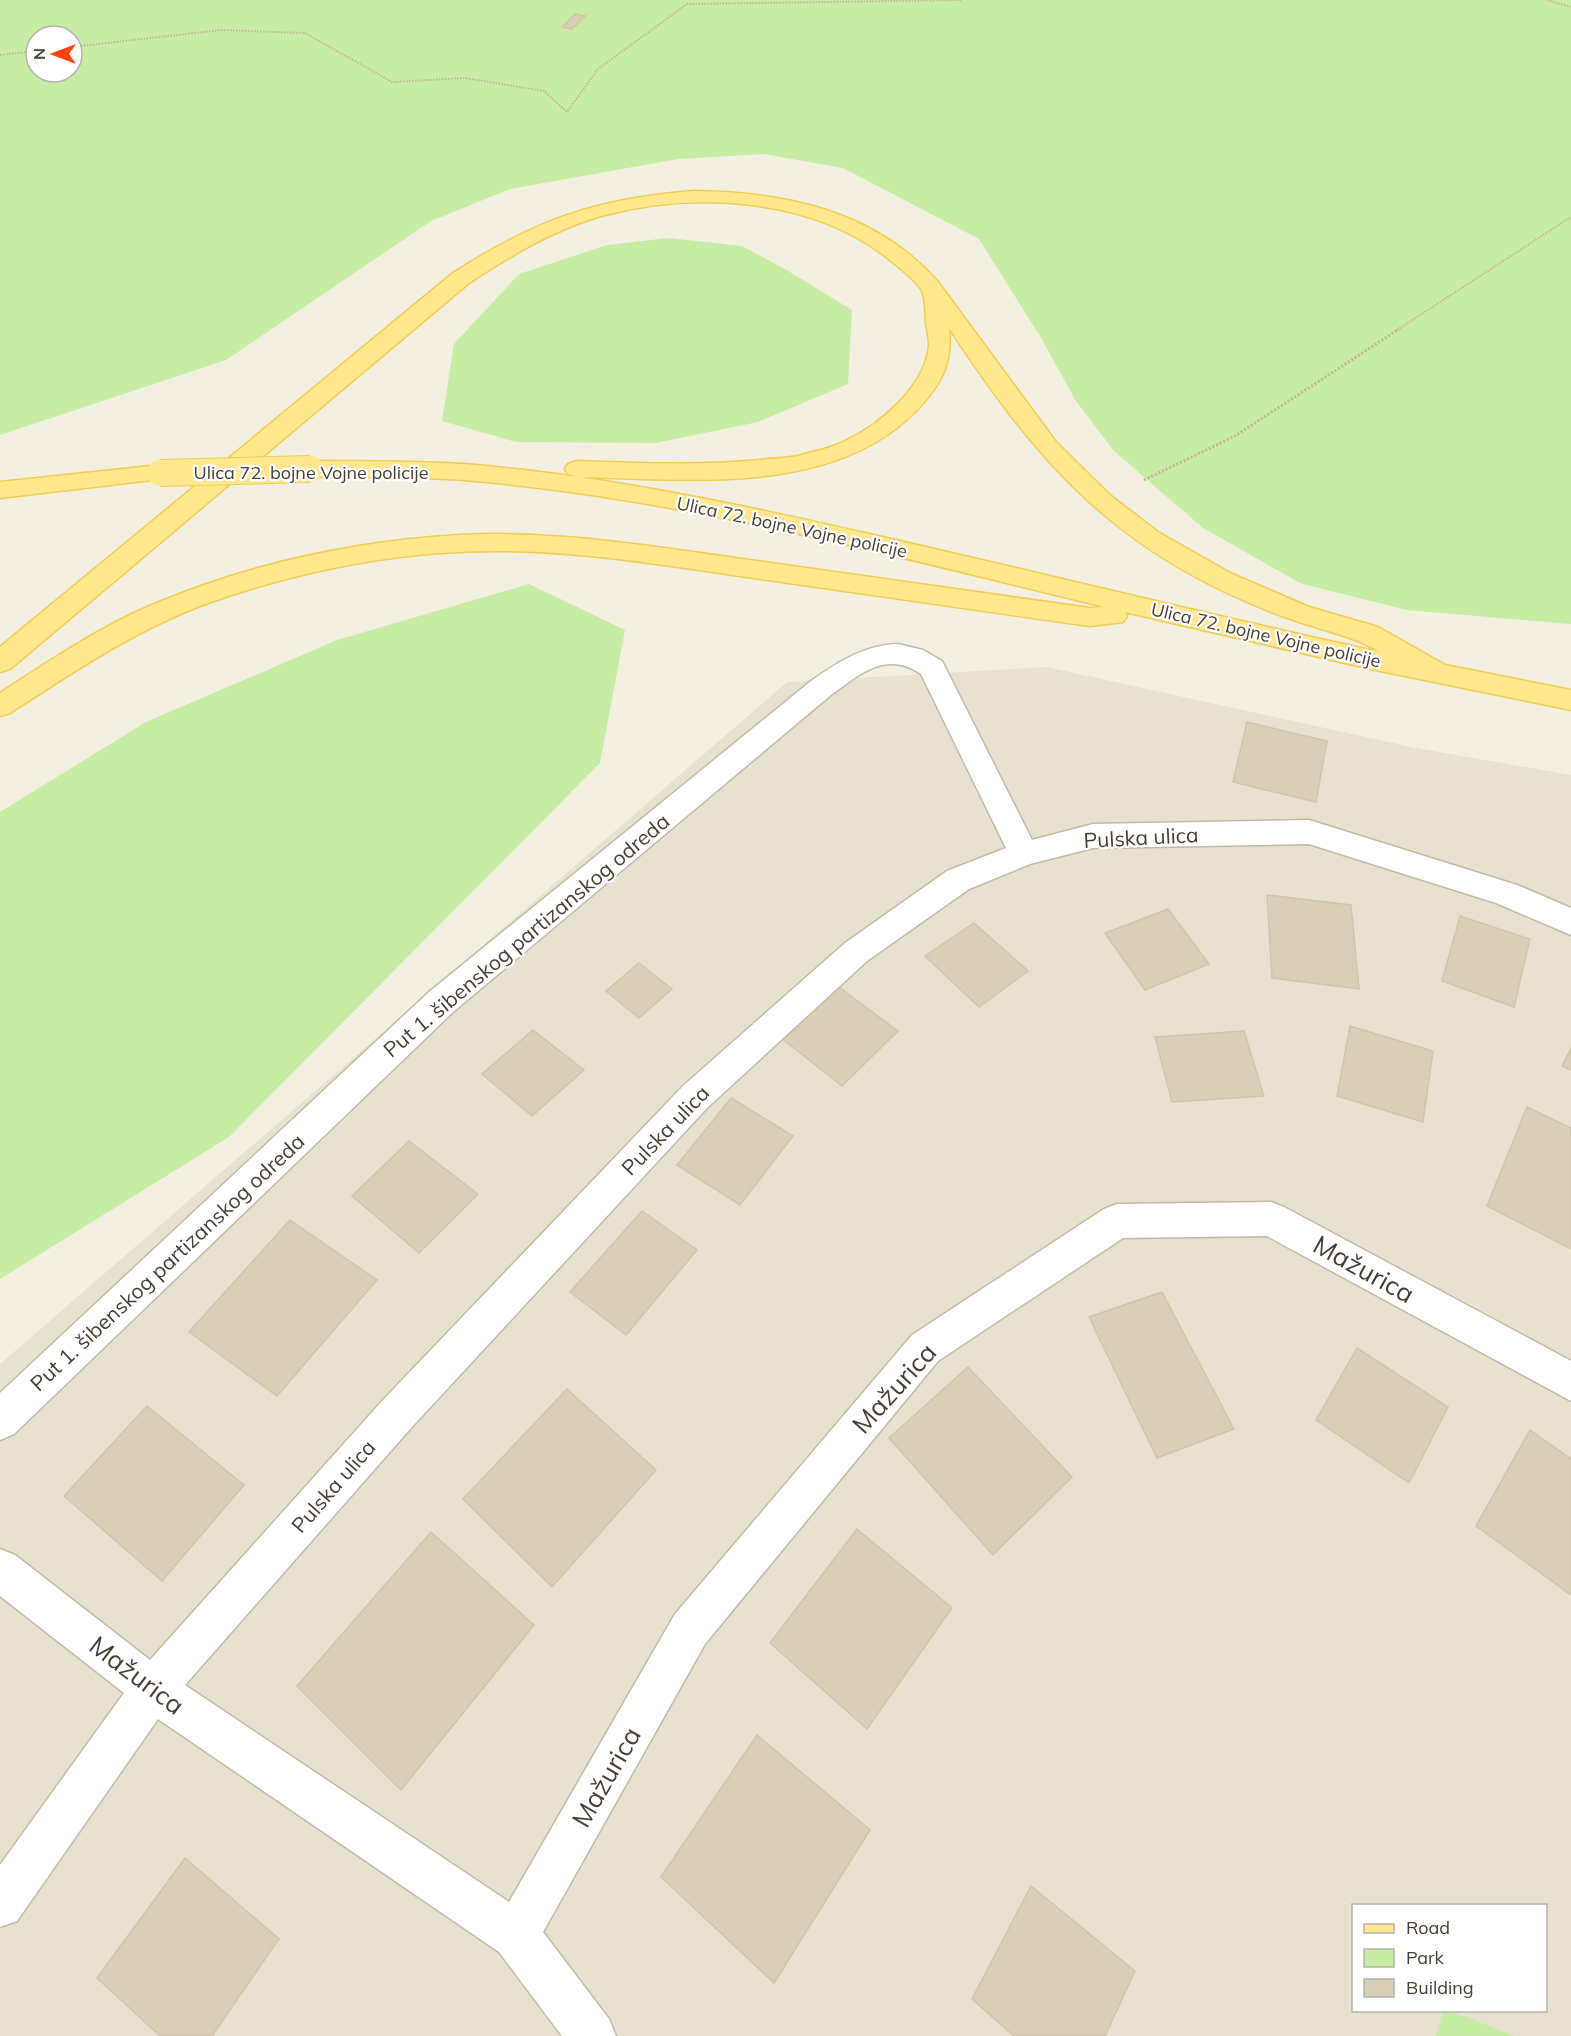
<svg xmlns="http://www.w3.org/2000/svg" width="1571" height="2036" viewBox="0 0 1571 2036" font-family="Mulish,sans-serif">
<rect width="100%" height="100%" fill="#f3efe1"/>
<!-- residential -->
<path fill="#e8e1cf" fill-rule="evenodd" d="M1047,667L1416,748L1571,775V2036H0V1364L787,682ZM1354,1906H1546V2010H1354Z"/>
<!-- green -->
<path fill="#c7eda4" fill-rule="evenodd" d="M0,0H1571V624L1407,610L1302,584L1203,528L1114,451L1076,401L1041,338L979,239L843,168L764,154L678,159L510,189L431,221L226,360L0,435ZM36,36H72V72H36Z
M668,238L742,246L785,269L852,310L848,384L758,422L656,443L516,442L442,421L454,344L519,274L607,245Z
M529,584L625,630L600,763L229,1137L0,1279V812L146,722L337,640Z
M1443,2011H1451L1515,2036H1436Z"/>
<!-- building -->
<path fill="#d9ceb8" stroke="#d1c4a8" stroke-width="1.5" d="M575,14L585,16L572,29L562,27Z
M1247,722L1327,741L1316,802L1233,782Z
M1267,895L1351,905L1359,989L1272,978Z
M1168,909L1209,964L1145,990L1105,933Z
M1460,916L1530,939L1514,1007L1442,981Z
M974,923L1028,971L979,1007L925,956Z
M639,963L672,989L639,1018L606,991Z
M832,982L898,1031L842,1086L776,1034Z
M1350,1026L1433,1051L1423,1122L1337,1096Z
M533,1030L584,1070L532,1116L482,1074Z
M1244,1031L1264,1096L1172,1102L1155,1037Z
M1571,1048V1070L1562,1066Z
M731,1098L793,1136L740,1205L677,1165Z
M1527,1107L1571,1128V1249L1487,1206Z
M409,1141L478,1194L419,1253L352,1196Z
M642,1211L697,1250L626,1335L570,1292Z
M290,1220L377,1280L277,1396L189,1332Z
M1162,1292L1234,1429L1157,1458L1089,1317Z
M1357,1348L1448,1407L1409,1483L1316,1420Z
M968,1367L1072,1477L993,1555L889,1438Z
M567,1389L656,1470L552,1587L463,1499Z
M147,1406L244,1485L162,1581L64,1496Z
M1530,1430L1571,1459V1595L1476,1526Z
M857,1529L952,1608L867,1729L770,1643Z
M431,1532L534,1625L401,1790L297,1686Z
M757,1735L870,1830L774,1983L661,1877Z
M185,1858L279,1939L212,2036H160L97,1978Z
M1031,1886L1135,1971L1105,2036H1014L972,1999Z"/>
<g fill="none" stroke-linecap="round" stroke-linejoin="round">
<!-- street casing -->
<g stroke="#c2baa6" stroke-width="3">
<path id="street" d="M898,644L923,650L942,661L1032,840L1093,824L1309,820L1517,885L1571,908V935L1496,903L1309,844L1093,848L1030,864L969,889L867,961L707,1108L411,1428L185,1685L509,1902L675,1614L912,1335L1104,1209L1117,1204L1271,1202L1284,1207L1571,1361V1401L1267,1236L1123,1238L938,1361L705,1644L543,1932L609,2019L616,2036H562L499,1952L158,1719L17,1921L0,1927V1865L124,1693L0,1596V1549L15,1555L150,1660L383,1400L683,1086L845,943L947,871L1006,848L921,674C886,650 860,674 831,695L453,1012L14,1434L0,1440V1393L429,992L811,681C838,662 864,645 898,644Z"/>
</g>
<!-- primary casing -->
<g stroke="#f0cc52" stroke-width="3">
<path id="primary" d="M693,191C784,192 875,210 938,282L1056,442L1111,496L1158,532L1230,573L1309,607L1378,627L1445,665L1571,690V710L1371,669L1125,612L1127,616L1123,622L1090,626C980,611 871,594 761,579C676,567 590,552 504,551C405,550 305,569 211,602C138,628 75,671 10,713L0,716V693C49,661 98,628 152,605C249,564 355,541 460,535C554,530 650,546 742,559C858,575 974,592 1090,608L1105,607C894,556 681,498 464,480C413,476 361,477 310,477L301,474L298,469L301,464L310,461C361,461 412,461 463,464C603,475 742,505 878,536C1045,574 1212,616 1380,652C1354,637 1327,631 1299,622C1277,615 1256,606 1236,597C1099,535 1030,450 949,328C953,363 941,385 917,410C833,497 688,479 577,477L568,474L565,469L568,464L577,461C638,463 698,466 759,460C773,458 788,459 802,455C815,451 831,448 843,442C879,426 925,387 929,346C929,338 927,329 926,322C925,312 926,296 921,289C913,278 901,269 890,260C813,197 694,191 601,216C553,230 510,256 469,283L10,669L0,672V647L453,273C536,220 594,199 693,191Z
M160,465L169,468L172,473L169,478L0,498V482Z"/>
</g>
<!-- path-far1 -->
<path stroke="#c2b593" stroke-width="2" stroke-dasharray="1.5 1.5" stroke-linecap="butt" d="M1547,0L1571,7
M72,47L221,30L305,33L392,82L465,78L544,91L567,112L598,69L687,4L961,0
M0,55L36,51
M1397,330L1571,217"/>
<!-- path -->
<path stroke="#c2b593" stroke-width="3" stroke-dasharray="2 2" stroke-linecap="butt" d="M1144,480L1235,436L1399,329"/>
<!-- street -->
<use href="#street" fill="#fff" fill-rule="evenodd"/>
<!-- primary -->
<use href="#primary" fill="#ffe78e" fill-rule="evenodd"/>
<!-- primary-bridge casing -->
<g stroke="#f0cc52" stroke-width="28" stroke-linecap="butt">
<path id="primary-bridge" d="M160,473L310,469"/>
</g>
<!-- primary-bridge -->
<use href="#primary-bridge" stroke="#ffe78e" stroke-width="26"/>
</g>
<g text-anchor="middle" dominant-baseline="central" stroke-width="4.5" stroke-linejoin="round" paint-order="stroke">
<!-- far-street labels -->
<g font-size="18" fill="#453e31" stroke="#fff">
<text x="311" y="472">Ulica 72. bojne Vojne policije</text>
<text transform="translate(792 527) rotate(12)">Ulica 72. bojne Vojne policije</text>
<text transform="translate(1266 635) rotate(13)">Ulica 72. bojne Vojne policije</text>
</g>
<!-- street labels -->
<g font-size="21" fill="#453e31" stroke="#fff">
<text transform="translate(1141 837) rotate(-3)">Pulska ulica</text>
<text transform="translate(526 935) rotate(-40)">Put 1. šibenskog partizanskog odreda</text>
<text transform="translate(665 1130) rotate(-46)">Pulska ulica</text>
<text transform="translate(167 1262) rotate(-43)">Put 1. šibenskog partizanskog odreda</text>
<text transform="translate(333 1486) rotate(-49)">Pulska ulica</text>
</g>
<!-- near-street labels -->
<g font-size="26" fill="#453e31" stroke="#fff">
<text transform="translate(1364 1269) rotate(29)">Mažurica</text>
<text transform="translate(894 1388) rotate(-48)">Mažurica</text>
<text transform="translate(137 1675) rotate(37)">Mažurica</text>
<text transform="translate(606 1777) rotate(-60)">Mažurica</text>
</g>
</g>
<!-- legend -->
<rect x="1352" y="1904" width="195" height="108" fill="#ffffff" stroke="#b5b2ad" stroke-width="1.5"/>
<rect x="1364" y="1924" width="30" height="9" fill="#ffe78e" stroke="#b5b2ad" stroke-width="1.5"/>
<text x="1406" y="1934" font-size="18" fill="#453e31">Road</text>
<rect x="1364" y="1949" width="30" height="18" fill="#c7eda4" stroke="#b5b2ad" stroke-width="1.5"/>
<text x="1406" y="1964" font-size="18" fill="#453e31">Park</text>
<rect x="1364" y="1979" width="30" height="18" fill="#d9ceb8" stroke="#b5b2ad" stroke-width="1.5"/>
<text x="1406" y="1994" font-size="18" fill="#453e31">Building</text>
<!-- north arrow -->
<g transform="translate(54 54) rotate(270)"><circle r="28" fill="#ffffff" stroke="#b5b2ad" stroke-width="1.5"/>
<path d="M0-4.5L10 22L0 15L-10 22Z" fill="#ff420c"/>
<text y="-9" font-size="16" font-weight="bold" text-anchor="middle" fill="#453e31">N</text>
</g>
</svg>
